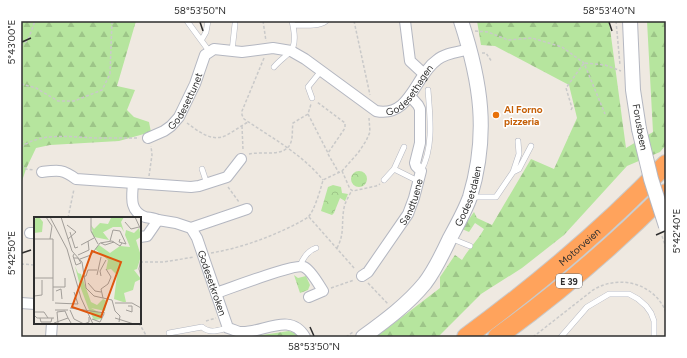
<svg xmlns="http://www.w3.org/2000/svg" width="687" height="358" viewBox="0 0 687 358" font-family="Figtree,sans-serif">
<defs>
<pattern id="forest-firs" width="22" height="20" patternUnits="userSpaceOnUse"><rect width="22" height="20" fill="#b6e59e"/><path d="M5 1l3.5 6h-7zM16 11l3.5 6h-7z" fill="#9dc588"/></pattern>
<pattern id="park-crowns" width="20" height="18" patternUnits="userSpaceOnUse"><rect width="20" height="18" fill="#b6e59e"/><path d="M2 6a3 3 0 1 1 6 0M12 15a3 3 0 1 1 6 0" fill="none" stroke="#9dc588"/></pattern>
</defs>
<rect width="100%" height="100%" fill="#efe9e1"/>
<!-- forest -->
<path fill="url(#forest-firs)" d="M21,21H136L117,86L135,90L127,110L134,117L149,122L151,132L119,141L50,145L36,148L26,169L21,184Z
M477,21H609L626,148L653,132L647,21H666V145L660,152L627,166L564,235L522,268L481,294L438,337H376L440,288V277L455,255L462,260C469,248 478,240 484,229L475,223L469,232L462,229L474,212L477,218L492,225L531,159L554,169L577,118L569,85L495,46L481,45Z
M289,331L295,333L298,337H249Z"/>
<!-- park -->
<path fill="url(#park-crowns)" d="M351 179a8 8 0 1 1 16 0a8 8 0 1 1-16 0Z
M333,185L341,187L342,193L348,194L345,201L340,198L334,213L332,215L321,211L328,187Z
M294,275L298,278L306,276L310,285L308,290L300,293Z"/>
<g fill="none" stroke-linecap="round" stroke-linejoin="round">
<!-- lane casing -->
<g stroke="#b4b7c1" stroke-width="6">
<path id="lane" d="M187,21L209,51
M293,25C303,25 318,27 326,21
M202,39L206,32L208,21
M232,51L235,24
M274,67C279,61 285,57 290,52C297,44 294,30 292,21
M312,98L308,87L321,71
M202,169L207,184
M394,169L418,181
M421,171C434,147 430,117 428,90
M513,172L519,169L531,146
M384,180L394,169L404,147
M471,197H496L513,172L519,154L518,141
M450,238L470,246
M300,266C303,258 307,251 316,248
M169,333L202,327C210,334 219,330 228,328
M561,337L587,307L609,294H629L638,299L646,306L651,313L654,321V337"/>
</g>
<!-- street casing -->
<g stroke="#b4b7c1" stroke-width="12">
<g id="street">
<path d="M405,21L410,61L424,74"/>
<path id="s1" d="M148,138L164,131L171,126L179,117L195,84L205,55L214,49L242,52L273,48L291,51L305,59L376,111C411,118 415,75 437,60C445,53 459,52 470,49"/>
<path d="M42,172C58,170 63,169 76,179L191,187L199,186L227,177L241,159"/>
<path d="M133,183C132,197 129,211 145,217C149,218 154,218 158,220"/>
<path id="s2" d="M191,228L197,238L228,328C232,329 236,331 240,332C262,334 290,311 305,337"/>
<path d="M30,233H35"/>
<path d="M140,237L147,236L158,220L176,223L191,228L247,209"/>
<path id="s3" d="M362,276L368,272L408,214L414,198L421,171L416,166L415,163L420,143V109L418,105L410,96"/>
<path d="M216,293C229,289 295,263 304,267C311,270 319,285 323,291L309,297"/>
<path d="M21,303L35,304"/>
<path d="M51,337L52,323"/>
</g>
</g>
<!-- secondary casing -->
<g stroke="#b4b7c1" stroke-width="16">
<g id="secondary">
<path d="M630,21L633,90L639,129"/>
<path id="s4" d="M363,337C385,321 408,304 425,283C435,270 443,253 450,238C457,225 465,211 470,197C489,134 481,82 461,21"/>
</g>
</g>
<!-- highway casing -->
<g stroke="#c9c9c9" stroke-width="20">
<g id="highway">
<path id="s5" d="M466,337C537,285 605,228 666,164"/>
<path d="M497,337C557,294 614,245 666,193"/>
</g>
</g>
<!-- path -->
<path stroke="#c9c9c9" stroke-width="1.5" stroke-dasharray="3 2" stroke-linecap="butt" d="M263,21L266,41
M354,21L370,95
M616,21L620,65
M475,31L488,32L508,40L532,38L562,47L584,63L605,114
M21,46L28,40L35,21
M482,53H486L492,62
M264,58L242,111V115L244,119C272,138 302,154 323,180
M21,84L36,88L58,101H74L102,90L110,74L112,21
M571,110L572,108L566,88L584,63L605,65L621,71
M308,114L328,153L343,131L345,128V123L317,102
M187,123C198,131 212,143 227,135C234,131 241,126 248,122
M242,126L243,150
M21,140L25,144
M21,147C42,132 71,137 96,138C110,138 125,138 139,138
M249,154C262,151 286,158 291,142C293,136 292,129 293,123L308,114L311,104
M328,154L339,173
M21,165L26,169L34,170
M342,171L350,189L353,191L376,186L380,184
M149,176L152,155L151,146
M228,187L239,202
M309,217L355,269
M68,218L74,189
M662,236L666,248
M337,248C345,233 341,224 344,208C345,202 349,196 352,190
M211,253C241,248 271,237 298,223C301,221 306,219 308,217C314,212 321,188 323,180L342,171L358,153L366,141L370,132L369,118
M140,262H164L194,257
M21,264L35,265
M368,283L388,304
M331,288L354,280
M206,321L216,318
M139,323L147,337
M346,337L353,332
M533,337L593,290C619,274 654,283 666,312"/>
<!-- lane -->
<use href="#lane" stroke="#fff" stroke-width="5"/>
<!-- street -->
<use href="#street" stroke="#fff" stroke-width="10"/>
<!-- secondary -->
<use href="#secondary" stroke="#fff" stroke-width="14"/>
<!-- highway -->
<use href="#highway" stroke="#ffa35c" stroke-width="18"/>
<!-- secondary-bridge casing -->
<g stroke="#b4b7c1" stroke-width="16" stroke-linecap="butt">
<path id="secondary-bridge" d="M639,129L651,179L666,226"/>
</g>
<!-- secondary-bridge -->
<use href="#secondary-bridge" stroke="#fff" stroke-width="14"/>
</g>
<!-- ticks -->
<path fill="none" stroke="#2e2e2e" stroke-width="1.5" d="M200,22L203,31M609,22L612,31M22,42L31,38M656,235L665,231M22,253L31,250M310,327L314,336"/>
<!-- markers -->
<circle fill="#e8710a" stroke="#fff" stroke-width="1.5" cx="496" cy="115" r="4"/>
<g text-anchor="middle" dominant-baseline="central" stroke-width="3" stroke-linejoin="round" paint-order="stroke">
<!-- shield labels -->
<rect fill="#fff" stroke="#6d6d6d" stroke-width="1" x="556" y="274" width="26" height="14" rx="3"/>
<g font-size="9" font-weight="bold" fill="#2e2e2e">
<text x="569" y="281">E 39</text>
</g>
<!-- street labels -->
<g font-size="10" fill="#2e2e2e" stroke="#fff">
<text stroke="none"><textPath href="#s1" startOffset="341">Godesethagen</textPath></text>
<text stroke="none"><textPath href="#s1" startOffset="55">Godesettunet</textPath></text>
<text transform="translate(640 127) rotate(80)">Forusbeen</text>
<text stroke="none"><textPath href="#s4" startOffset="180">Godesetdalen</textPath></text>
<text stroke="none"><textPath href="#s3" startOffset="90">Sandtuene</textPath></text>
<text stroke="none"><textPath href="#s5" startOffset="145">Motorveien</textPath></text>
<text stroke="none"><textPath href="#s2" startOffset="59">Godesetkroken</textPath></text>
</g>
<!-- food labels -->
<g font-size="10" font-weight="bold" fill="#c56008" stroke="#fff" text-anchor="start">
<text x="504" y="109">Al Forno<tspan x="504" dy="12">pizzeria</tspan></text>
</g>
</g>
<!-- overview -->
<g transform="translate(34 217)">
<rect width="107" height="107" fill="#efe9e1"/>
<path d="M5,0L9,5L8,15L0,16V2ZM90,0L87,5L90,15L87,10H79L60,20L57,8L60,12L66,6L74,7L77,1ZM105,11L107,20L102,23L107,39L103,52L100,53L107,62L101,65L99,73L90,76L92,85H89L80,82L83,58L77,52L72,53L74,43L61,32L65,28L76,36L86,29L96,30L91,18L92,13L100,16ZM41,49L44,56L47,57L57,85L63,88L69,82L73,84L71,94L57,91L68,97V102L60,103L55,93L46,69Z" fill="#b6e59e"/>
<path d="M68,11V14L75,23L60,20L57,15Z" fill="#b6e59e"/>
<path fill="none" stroke="#a29e99" stroke-width="1" d="M12,0L18,9L16,22M16,0L33,32L47,81L59,107M27,0L38,34L48,45L52,71L60,79L78,83L81,94M57,0V14L64,27M101,0L107,13M91,5L97,12L105,10M33,8L42,15L34,22M36,15L41,31L44,30M0,22H19V84M76,24L79,13L86,14L92,27L85,25L86,22M67,26L71,28L80,25M47,28L60,21M44,38L55,33L54,24M40,41H44L47,46L42,48L39,39L40,37M107,41L105,52L107,60M46,42L57,38L66,26L78,24L86,29L88,26M63,58L67,40M67,59L66,54L72,43M48,60L52,59L54,53H63M0,61H19M54,66L61,74L67,75M19,70H31V61M22,74L27,72L28,82M0,79L8,78V63M69,81L67,72L74,67L77,60L72,52M21,86L44,87L40,75M81,86H98L107,91M36,91L71,96M21,93H34M36,93L40,102L50,107L55,105V100M92,93L98,95V89H94M81,94L86,99L85,105M0,95H10L14,101M0,98L3,101H20M6,101L7,105H17L18,101M81,101L100,107M58,102L66,105L70,97M20,106L34,101L37,106M24,106L23,95L31,94L34,101"/>
<path fill="#df570e" fill-opacity="0.15" stroke="#df570e" stroke-width="2" d="M58,34L87,45L67,100L38,90Z"/>
<rect width="107" height="107" fill="none" stroke="#2e2e2e" stroke-width="2"/>
</g>
<!-- border -->
<rect width="687" height="358" fill="none" stroke="#ffffff" stroke-width="44"/>
<rect x="22" y="22" width="643" height="314" fill="none" stroke="#2e2e2e" stroke-width="1.5"/>
<g font-size="10" text-anchor="middle" fill="#2e2e2e">
<text x="200" y="14">58°53'50"N</text>
<text x="609" y="14">58°53'40"N</text>
<text transform="translate(11 42) rotate(-90)" y="4">5°43'00"E</text>
<text transform="translate(676 231) rotate(-90)" y="4">5°42'40"E</text>
<text transform="translate(11 253) rotate(-90)" y="4">5°42'50"E</text>
<text x="314" y="350">58°53'50"N</text>
</g>
</svg>
